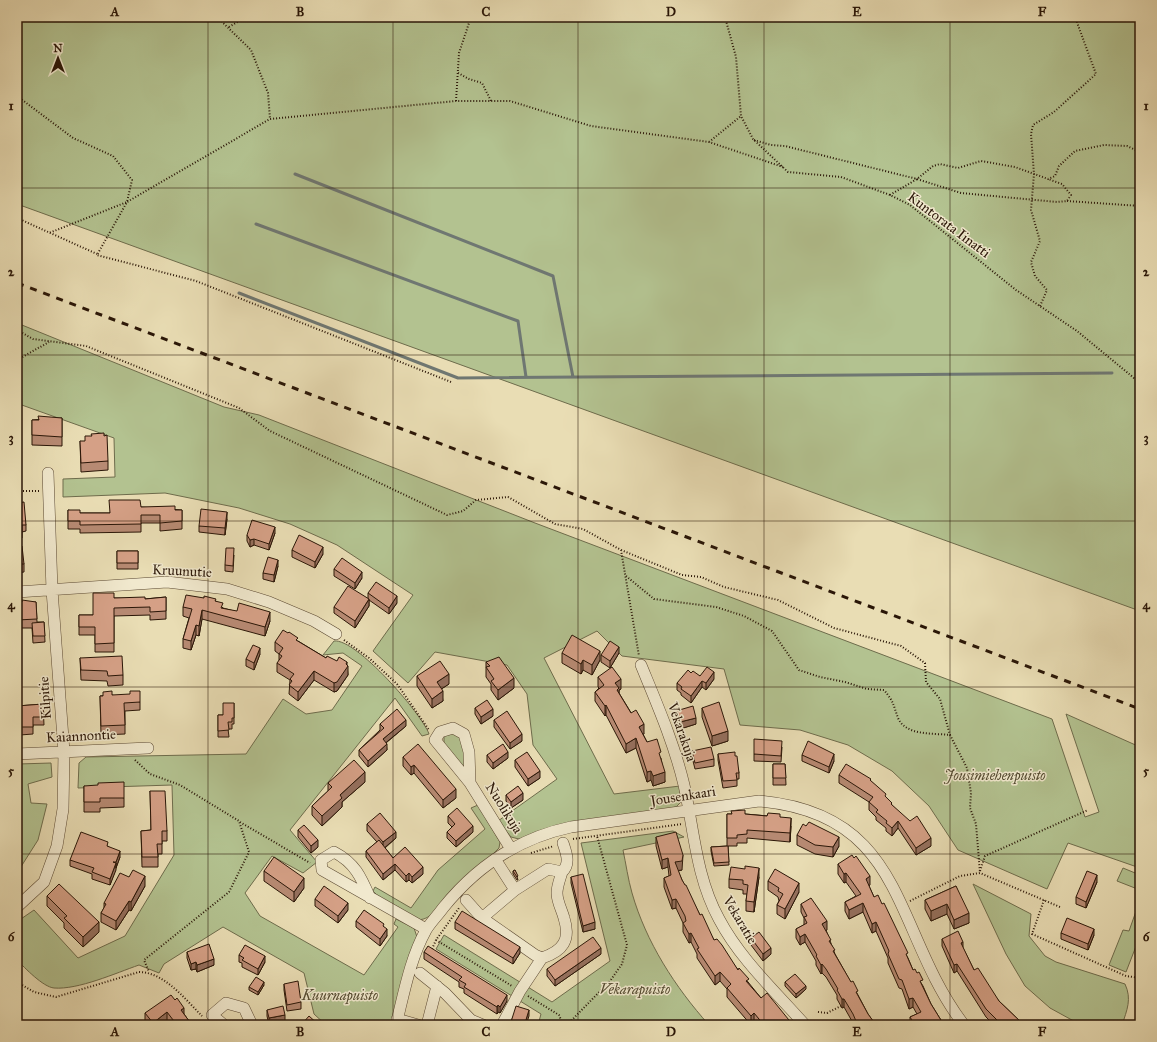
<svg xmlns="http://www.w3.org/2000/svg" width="1157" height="1042" viewBox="0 0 1157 1042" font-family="'IM FELL Great Primer',serif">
<rect width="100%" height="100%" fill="#e9ddb4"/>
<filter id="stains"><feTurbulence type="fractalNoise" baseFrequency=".005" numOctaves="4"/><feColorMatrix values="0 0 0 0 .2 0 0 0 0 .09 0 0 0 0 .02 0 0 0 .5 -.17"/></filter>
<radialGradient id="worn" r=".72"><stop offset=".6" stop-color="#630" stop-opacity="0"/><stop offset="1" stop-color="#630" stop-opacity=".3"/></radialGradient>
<!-- green -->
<path fill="#b3c290" stroke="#6e6c4c" d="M17,17H1140V611L17,204Z
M17,323L224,407L259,415L535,523L1052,719L1085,817L1099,812L1066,714L1140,747V868L1068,843L1047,889L958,850L929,806L892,771L848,745L800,730L740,725L724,669L622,656L597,631L544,658L614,794L680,786L681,802L676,807L519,839L511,837L498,821L557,779L533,745L527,694L507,665L435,652L408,683L373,651L413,595L337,545L290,524L239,508L165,493L63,497V479L115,477L114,438L19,404L17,405Z
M334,641C356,638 422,714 429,734L422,736L395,698L290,830L317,862L303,873L272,856L245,893L260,916L364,975L398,927L394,924L396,919L414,928L417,937L391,1025H326L314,1014L304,973L223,927L164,964L159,973L139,965C116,973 78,990 54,988C43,987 25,968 17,960L18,921L34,910L78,958L125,936L174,855L172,785L78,788L79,763L86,757L246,754L283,699L306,714L332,710L362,666L343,653L323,655Z
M453,730L461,734L467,773L444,743V735Z
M51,763L52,777L28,784L31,803L47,804L38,840L17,873V838L21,837L18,764Z
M478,805L500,842L499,848L431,915C427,918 421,921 416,919C403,915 382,901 373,891L375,887L411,908L438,870L485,829L471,808Z
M673,831L684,837L623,850C626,864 628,879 632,893C646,942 675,987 709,1025H538L541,1014L436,949L444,935L552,1002L610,961L581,843Z
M1123,868L1140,875V890L1117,881Z
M973,884L1031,914L1029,936L1045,956L1056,962L1125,984C1132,999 1127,1010 1122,1025H1081L1050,1008L1025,986L1006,954Z
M1140,900V936L1126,972L1109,965L1123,930L1129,931Z"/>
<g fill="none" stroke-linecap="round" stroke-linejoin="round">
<!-- stream -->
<path stroke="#6f7772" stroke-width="3" d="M295,174L553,276L573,377
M256,224L518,321L526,377
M239,293L458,378L1112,373"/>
<!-- minor casing -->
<g stroke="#5a4832" stroke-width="12">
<path id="minor" d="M17,592L167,582L227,589L269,602L314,621L336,634
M641,665C657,704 674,743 684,785C694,830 696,877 719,919C740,959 775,991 805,1025
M17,754L148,748
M470,783L469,752L464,734L453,728L440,732L435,740L470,783L511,849
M495,859L515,890
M370,898C361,877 355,863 334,852L321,860L322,870L426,929
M466,900L482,918L515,890L548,869L562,872C571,864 566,852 563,843
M17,907L44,882L57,846L63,809L64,752L52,590L48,473
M482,918L535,955L542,958C563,951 571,940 564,918C562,910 557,902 557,893C557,886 560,879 562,872
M420,973L445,993L471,1020L483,1025
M397,1019L418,1025
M224,1025L212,1015L226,1003L244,1008L252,1025
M396,1025C404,993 410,959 426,930C431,922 438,915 443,908C476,867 519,838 571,827L759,801C908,814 892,931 964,1025
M427,1025L437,986
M502,1025L520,991L542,958"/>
</g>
<!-- path -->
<path stroke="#2a1607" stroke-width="2" stroke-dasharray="1 2" stroke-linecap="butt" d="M100,17H107
M217,17L251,50L268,93L270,119
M725,17L736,57L741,116L753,139L788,172L841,177L890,195L910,205L1016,290L1077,331L1140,383
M229,27L246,17
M458,73L469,79L482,83L491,101
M17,96L73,138L113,156L132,180L127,202L49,233
M456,101L459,53L471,17
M754,140L771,145L785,146L917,179L961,193L1057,202L1067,201L1071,195L1062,184L1048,179
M709,142L741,116
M890,195L917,179L933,166L940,164L958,168L981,161L1015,167L1048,179L1055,176L1059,166L1075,151L1104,145L1127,146L1140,152
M1067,201L1140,206
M17,218L97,254
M1040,306L1047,290L1035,276L1031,262L1040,241L1031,210L1034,174L1031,134L1033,125L1054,112L1096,74L1075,17
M17,330L33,339L86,346L239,408L270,431L447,515L463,511L476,500L508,497L555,524L583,529L621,550L639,656
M17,360L49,342
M451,382L196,281L97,255L127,202L270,119L456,101H510L591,126L709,142L783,167
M17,491H40
M621,550L682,575L701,577L724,587L778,600L834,628L901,646L925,663L926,682L940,699L950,735
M626,576L654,599L716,607L744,616L772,631L799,670L820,677L845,682L867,689L884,690C894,702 893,704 898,718C906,736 933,733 950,735L967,768L971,793L970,808L976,824L980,873
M344,640L369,658L397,684L429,730
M135,760L150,774L180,785L239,821L249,852L229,892L144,960L149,972
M240,822L310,863
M573,839L682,824
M531,853L554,846
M980,871L985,856L1088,810
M1044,900L1032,934L1126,976L1140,978
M910,901L960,876L980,873L1060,907
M436,940L512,986
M432,949L436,940L459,908
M17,982L34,992L56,997L139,972C164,972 185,999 202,1016
M528,996L559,1015L563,1025
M818,1012L827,1013L841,1006
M567,1025L610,981L622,964L627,945L597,836
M1137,1025L1140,1012"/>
<!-- minor -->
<use href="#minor" stroke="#f1e9ce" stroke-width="11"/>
<!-- rail -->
<path stroke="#2a1607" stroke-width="3" stroke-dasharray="7 7" stroke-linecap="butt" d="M17,283L1140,709"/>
</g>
<!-- wall -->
<path fill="#b78a73" stroke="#2a1607" d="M62,418V446L32,445V420Z
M80,441L108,461V470L81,472Z
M17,503L26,525V531L22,532V538L17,539Z
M141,507L182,510V529L160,531V523H141V532L80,533V529H68V510L80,513H109Z
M227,519L225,535L199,532V526Z
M275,533L269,550L254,545L250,547L247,541V535Z
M17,546L24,564V572L17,573Z
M292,550L323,554L315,568L292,557Z
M117,551H138V569H117Z
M234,555L233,572L225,571V565Z
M278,566L274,582L263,579V573Z
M334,569L362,578L355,589L334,576Z
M368,593L397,603L389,614L369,600V606L355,628L334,613V607L368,599Z
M166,597V619L150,620V615L114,616V652H95V635H79V615H93L114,598L145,599Z
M204,598L216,601L223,608L270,621L265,636L202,619L199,636L196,635L191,650L183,648V639L189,618L183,616V607Z
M17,602H36L37,622H44L45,642L33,643L32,628H17Z
M298,641L326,658L347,665L348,675L337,691L334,692L314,680L298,701L289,694L290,680L277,672V663L279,661V654L275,651V642Z
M562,653L600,660L592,675L583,670L581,674L562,663Z
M619,653L610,668L601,662V655Z
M260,654L254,670L246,666V659Z
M80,658L123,675V685L108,686L107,681L81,680Z
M486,662L514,688L498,700L491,690V684L486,677Z
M691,673L700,676L714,679L706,690L702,687L691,703L681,695V693L677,690V683Z
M417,676L449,684L441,689L443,701L432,708L417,686Z
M598,677L621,689L619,690V693L644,734H643L647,742L661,758L665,782L653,786L651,780L647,782L636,748L626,753L606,715L605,716L595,701V692L599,688L598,687Z
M112,695L140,702V710L125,711V734L101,735L100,696Z
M234,703V724H232V729H228L229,737H218V715H223Z
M43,704L44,725H33V734L20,735V726H17V706Z
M475,708L493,716L481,724L475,714Z
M702,708L728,741L712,746L702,717Z
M676,711L696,724L680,729L676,718Z
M494,720L522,741L510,749L494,727Z
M380,724L406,726L386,743L387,750L368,767L359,756V750L380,730Z
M782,747L781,762L754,761V754Z
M692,751L714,759V766L695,769L692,757Z
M718,754L735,756L739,773V779H737V786L723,788L718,760Z
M487,755L508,758L493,769L487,762Z
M802,755L834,761L829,773L802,761Z
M403,757L456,798L443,808L414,773L411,775L403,766Z
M515,760L540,778L528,786L515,767Z
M773,764H785L786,785H773Z
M839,775L871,781L886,798L892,805L931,846L916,855L898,828L892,836L886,831V828L876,820V817L869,810V802L839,783Z
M365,782L342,802V807L322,826L312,815V806L328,791V783Z
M84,786L124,798V807L100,808V812H84Z
M150,791L167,831V841H162V854H158V867H142L141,831L151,830Z
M506,795L523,800L511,808L506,801Z
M727,814H745L780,817L791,826L790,842L747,838V843H737V846H728L729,865L714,866L711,851V847L727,846Z
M448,816L473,832L456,847L447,838V832L452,827L448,823Z
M367,824L396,838L385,848L393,858L423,874L412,883L409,880L406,882L395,870L383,880L366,857V851L377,842L367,831Z
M806,826L839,846L833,857L815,854L797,845V835Z
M298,830L318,847L311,853L298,837Z
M656,837L682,870L678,871L682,880L700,915L714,940L761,998L793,1025H756L754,1022L751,1025L727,997V989L720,981L715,985L697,958V954L691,942L689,943L683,932V923L676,908L672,909L664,887V878L669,876L668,867L662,869L656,846Z
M108,846L120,857L116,868L110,885L92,879V874L70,866V860Z
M838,864L870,885L869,886L874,897L908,958L913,970L923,986L931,1004L944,1025H910V1017L917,1014L913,1007L909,1009L902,989L899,988L888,963V958L876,931L872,933L863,912L849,919L845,911V902L856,896L846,882L844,883L838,874Z
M515,870L518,880H517L513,874V871Z
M264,871L304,888L294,902L264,881Z
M571,877L595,929L583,932L571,883Z
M759,877L754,912L746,911V901L747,894H743V890L729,888V879Z
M768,881L799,892L785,919L777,914V905L779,901L778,897L768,890Z
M1097,882L1086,908L1076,904V897Z
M145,886L131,911L129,910L116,930L101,922V913L104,908V903Z
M956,886L969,923L954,929L947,914L931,921L925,909V900Z
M47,896L99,932L83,947L64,928V923L47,906Z
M315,899L348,910L338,923L315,906Z
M801,904L827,930H826L835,954L858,995L868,1014L876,1025H853V1023L844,1007L842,1008L837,999V995L826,977L822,973L821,974L816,965V961L805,942L800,945L796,938V929L804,925V918L801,912Z
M356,921L384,927L387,936L380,946L356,927Z
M455,922L520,953L513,964L455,929Z
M1061,933L1094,935L1088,950L1061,939Z
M751,938L771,954L763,961L751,945Z
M942,939L963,948L974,970L999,1001L1024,1025H994L986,1017L957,971L954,973L942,946Z
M187,952L214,965L197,972L196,969L191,970L187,958Z
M424,952L507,1001L500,1013L498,1012L497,1014L464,993V989L459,987V982L424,959Z
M601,954L555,986L547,976V969Z
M239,955L265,962L258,975L242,967V963L239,962Z
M785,982L806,989L796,998L785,986Z
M284,984L301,1002V1009L287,1011L284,990Z
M264,985L258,995L249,990V987Z
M175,1000L184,1014L192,1025H170L167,1021L162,1025H148L145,1022V1013Z
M267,1010L285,1021L269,1025L267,1016Z"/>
<!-- shaded-wall -->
<path fill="#95705e" stroke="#2a1607" d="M227,512V519L225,535V528Z
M275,527V533L269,550V544Z
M254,539V545L250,547V540Z
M323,547V554L315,568V562Z
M278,560V566L274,582V575Z
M362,572V578L355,589V583Z
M397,596V603L389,614V608Z
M369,599V606L355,628V621Z
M202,610V619L199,636V626Z
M270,612V621L265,636V627Z
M196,625V635L191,650V641Z
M619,647V653L610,668V661Z
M260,648V654L254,670V663Z
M600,651V660L592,675V665Z
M583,660V670L581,674V664Z
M347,662V667L348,666V675L337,691L334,692V683Z
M314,671V680L298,701V692Z
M714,672V679L706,690V683Z
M449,674V684L437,692V682Z
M514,678V688L498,700V690Z
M621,679V689L619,690V698L615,683Z
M702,681V687L691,703V696Z
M443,691V701L432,708V699Z
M606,705V715L605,716V706Z
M493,709V716L481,724V717Z
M696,718V724L680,729V722Z
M406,720V726L383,745V739Z
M644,724V734L639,736V727Z
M728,731V741L712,746V736Z
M522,734V741L510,749V743Z
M636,738V748L626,753V744Z
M387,744V750L368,767V761Z
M508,752V758L493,769V763Z
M834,754V761L829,773V767Z
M414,765V773L411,775V767Z
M540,771V778L528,786V779Z
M651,771V780L647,782V772Z
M365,772V782L342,802V807L322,826V816L340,795Z
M665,772V782L653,786V776Z
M456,789V798L443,808V800Z
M523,793V800L511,808V802Z
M791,818V826L790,842V833Z
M898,821V828L892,836V828Z
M473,826V832L456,847V841Z
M396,832V838L383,849V842Z
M839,837V846L833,857V847Z
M931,838V846L916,855V848Z
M318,840V847L311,853V846Z
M120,851V857L116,868V862Z
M683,855L682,870L675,871V862Z
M668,858V867L662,869V860Z
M116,863V870L110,885V879Z
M395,864V870L383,880V874Z
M423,867V874L412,883V877Z
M759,868V877L754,912V902Z
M409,873V880L406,882V876Z
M846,873V882L844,883V874Z
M1097,875V882L1086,908V902Z
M145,876V886L131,911V902Z
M870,876V885L866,888V879Z
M304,878V888L294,902V892Z
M799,883V892L785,919V909Z
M676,899V908L672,909V900Z
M129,901V910L116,930V921Z
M348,903V910L338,923V916Z
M863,903V912L849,919V910Z
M947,904V914L931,921V911Z
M969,913V923L954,929V920Z
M827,921V930L822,932V924Z
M99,922V932L83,947V937Z
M595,922V929L583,932V926Z
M876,922V931L872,933V924Z
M387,929V936L380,946V939Z
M1094,929V935L1088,950V944Z
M691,933V942L689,943V934Z
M805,934V942L800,945V937Z
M963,942V949L961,943Z
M520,947V953L513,964V958Z
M601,948V954L555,986V980Z
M771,948V954L763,961V954Z
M265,956V962L258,975V969Z
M214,959V965L197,972V965Z
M196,962V969L191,970V964Z
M822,964V973L821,974V965Z
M957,964V971L954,973V965Z
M720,972V981L715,985V976Z
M264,982V985L258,995V992Z
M806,986V989L796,998V994Z
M507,995V1001L500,1013V1007Z
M913,998V1007L909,1009V999Z
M842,999H844V1007L842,1008Z
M498,1005V1012L497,1014V1007Z
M184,1008V1017L181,1010Z
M529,1010V1016L526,1025L525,1023Z
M167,1012V1021L162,1025H153V1023Z
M754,1013V1022L751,1025V1016Z
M285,1015V1021L269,1025V1018Z"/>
<!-- building -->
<path fill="#d5a086" stroke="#2a1607" d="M38,416L62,418V437L32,435V420H39Z
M104,433V436L107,435L108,461L81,463L80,441H85V436H92L91,434Z
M109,500H140L141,507L175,506V510H182V521L160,523V515H141V524L80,525V521H68V510H80V513H110Z
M24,502L26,525H22V532H17V503Z
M201,509L227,512L225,528L199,526Z
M252,520L275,527L269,544L254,539L250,540L247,535Z
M299,535L323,547L315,562L292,550Z
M17,546H22L24,564H17Z
M226,548H234L233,566L225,565Z
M117,551H138V563H117Z
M268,557L278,560L274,575L263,573Z
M342,558L362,572L355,583L334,569Z
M376,582L397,596L389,608L368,593Z
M348,586L369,599L355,621L334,607Z
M93,593H114V598L145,597V599L166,597V611L150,612V607L114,608V643L95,644V627H79V615H93Z
M186,595L204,598V596L216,599L215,601L223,603L221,608L237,611L239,603L270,612L265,627L202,610L199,626L196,625L191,641L183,639L192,609L183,607Z
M22,600L36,602L37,619L17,620V602H22Z
M44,622L45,636H33L32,623Z
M283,630L288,633L289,632L298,638L296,640L326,658L327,656L337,661L339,657L347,662L346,664L348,666L337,682L334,683L314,671L298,692L289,685L292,681L290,679L294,674L277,663L282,656L279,654L283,648L275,642Z
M572,635L600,651L592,665L583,660L581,664L562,653Z
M610,641L619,647L610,661L601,655Z
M253,645L260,648L254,663L246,659Z
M122,656L123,675L108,676L107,671L81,670L80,658Z
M499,657L514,678L498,690L491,681L494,679L486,667L490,666L486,662Z
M440,661L449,674L437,682L443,691L432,699L417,676Z
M612,667L621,679L615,683L619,688L617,690L631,713L636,710L644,724L639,727L647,742L657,739L661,752L659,753L665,772L653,776L651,771L647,772L636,738L626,744L606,705L605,706L595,692L604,685L598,677Z
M707,667L714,672L706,683L702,681L691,696L681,689L682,687L677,683L688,670L691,673L693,671L700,676Z
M112,691V695L130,694V691H140V702L124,703L125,725L101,726L100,696H103V692Z
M487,700L493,709L481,717L475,708Z
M719,702L728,731L712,736L702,708Z
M223,703H234V718H232V722H228L229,730L218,731V715H223Z
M43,704L44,717H33V727H20V718H17V706Z
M693,706L696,718L680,722L676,711Z
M397,709L406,720L383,739L387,744L368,761L359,750L384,728L380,724Z
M507,711L522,734L510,743L494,720Z
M754,739L782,741L781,756L754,754Z
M808,741L834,754L829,767L802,755Z
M418,744L456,789L443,800L414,765L411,767L403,757Z
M503,744L508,752L493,763L487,755Z
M711,747L714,759L695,763L692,751Z
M527,752L540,771L528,779L515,760Z
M735,752V756H737L739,773H736L737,780L723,781L718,754Z
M354,760L365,772L340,795L342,798L322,816L312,806L332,787L328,783Z
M773,764H785L786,778H773Z
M846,764L871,779L870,780L886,794L885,796L892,803L891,804L910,821L917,816L931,838L916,848L898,821L892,828L886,823L887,821L876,812L878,810L869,802L873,797L839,775Z
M124,782V798H100V802H84V786L98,785V783Z
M518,786L523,793L511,802L506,795Z
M150,791H165L167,831H162V844H157L158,857H142L141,831L151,830Z
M457,808L473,826L456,841L447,832L455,824L448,816Z
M745,810V814L767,816L768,813L780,814V817L791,818L790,833L747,830V834L737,835V838H727V814H732L731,811Z
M380,813L396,832L383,842L367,824Z
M809,822L839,837L833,847L815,845L797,835L803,824L806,826Z
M304,825L318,840L311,846L298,830Z
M81,832L108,842L107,846L120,851L116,862H113L116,863L110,879L92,872L94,868L70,860Z
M676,832L683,855L682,861L675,862L682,880L685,885H686L700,915L702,914L714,940L717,939L722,945L738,970L739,968L749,979L746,981L761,998L767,993L793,1025H764L754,1013L751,1016L727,988L731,984L720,972L715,976L697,949L699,948L691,933L689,934L683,923L686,921L685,916L676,899L672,900L664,878L671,875L668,858L662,860L656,837Z
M379,840L393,858L405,847L423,867L412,877L409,873L406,876L395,864L383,874L366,851Z
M728,846L729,862L714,863L711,847Z
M852,855L854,858L856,856L870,876L866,879L874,897L878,895L882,904L884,903L908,953L906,954L913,970L915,969L917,973L919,972L923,980L920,981L931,1004L944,1025H928L927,1023L923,1025H915L910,1017L921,1012L913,998L909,999L902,980L899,979L888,954L889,951L876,922L872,924L863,903L849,910L845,902L861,894L846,873L844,874L838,864Z
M274,857L304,878L294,892L264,871Z
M745,866L759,868L754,902L746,901L748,885L743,884V880L729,879L731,867L745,869Z
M775,869L799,883L785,909L777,905L783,894L778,891L779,888L768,881Z
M133,870L145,876L131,902L129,901L116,921L101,913L106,904L104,903L120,873L129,877Z
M515,870L518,876L517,877L513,871Z
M1087,871L1097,875L1086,902L1076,897Z
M583,874L595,922L583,926L571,877Z
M59,884L99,922L83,937L64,918L67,916L47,896Z
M324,886L348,903L338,916L315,899Z
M956,886L969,913L954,920L947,904L931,911L925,900Z
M811,898L827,921L822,924L831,940L829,941L835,950L833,951L851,982L853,981L858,991L856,992L868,1014L876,1025H855L853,1022L856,1021L853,1014L844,999H842L837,990L838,989L826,969L822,964L821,965L816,956L817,955L805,934L800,937L796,929L807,923L804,917L807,916L801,904Z
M364,910L384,924L383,926L387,929L380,939L356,921Z
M462,911L520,947L513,958L455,922Z
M1067,918L1094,929L1088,944L1061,933Z
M958,931L963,942L961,943L974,970L978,968L999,1001L1024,1025H1002L986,1009L957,964L954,965L942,939Z
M759,932L771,948L763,954L751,938Z
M593,937L601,948L555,980L547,969Z
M209,944L214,959L197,965L196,962L191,964L187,952Z
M245,945L265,956L258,969L242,960L244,958L239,955Z
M428,946L507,995L500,1007L498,1005L497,1007L464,987L466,984L459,980L462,977L424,952Z
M795,974L806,986L796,994L785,982Z
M256,977L264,982L258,992L249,987Z
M298,981L301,1002L287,1005L284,984Z
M171,995L175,1000L177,998L184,1008L181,1010L192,1025H177L167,1012L153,1023L145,1013Z
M283,1006L285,1015L269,1018L267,1010Z
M516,1006L529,1010L525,1023L529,1025H510Z
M309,1016L319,1025H302V1024Z"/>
<!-- grid -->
<path fill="none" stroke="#2a1607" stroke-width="1" stroke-opacity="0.55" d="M208,17V1025M393,17V1025M578,17V1025M764,17V1025M950,17V1025M17,188H1140M17,355H1140M17,521H1140M17,687H1140M17,854H1140"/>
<g text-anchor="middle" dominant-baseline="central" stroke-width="3" stroke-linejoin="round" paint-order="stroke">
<!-- street labels -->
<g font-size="14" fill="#2a1607" stroke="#f1e9ce">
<text transform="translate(949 225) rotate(37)">Kuntorata Iinatti</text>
<text transform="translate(182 571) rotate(3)">Kruunutie</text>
<text transform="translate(45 698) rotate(-94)">Kilpitie</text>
<text transform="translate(682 732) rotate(71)">Vekarakuja</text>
<text transform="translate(81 736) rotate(-3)">Kaiannontie</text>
<text transform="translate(683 796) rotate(-9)">Jousenkaari</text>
<text transform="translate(504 808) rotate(58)">Nuolikuja</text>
<text transform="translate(740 920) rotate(59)">Vekaratie</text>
</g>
<!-- park labels -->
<g font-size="14" font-style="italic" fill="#534a30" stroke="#f1e9ce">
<text x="995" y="775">Jousimiehenpuisto</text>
<text x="635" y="989">Vekarapuisto</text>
<text x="340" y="995">Kuurnapuisto</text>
</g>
</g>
<!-- margin -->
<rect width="1157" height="1042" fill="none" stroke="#e9ddb4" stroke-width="44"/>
<!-- north arrow -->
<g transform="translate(58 58)" stroke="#f1e9ce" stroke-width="3" paint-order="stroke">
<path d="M0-3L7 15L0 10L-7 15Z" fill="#2a1607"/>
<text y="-6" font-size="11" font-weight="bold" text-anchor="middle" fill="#2a1607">N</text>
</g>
<rect x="22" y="22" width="1113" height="998" fill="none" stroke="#2a1607" stroke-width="1.5"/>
<g font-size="13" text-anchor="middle" font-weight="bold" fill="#2a1607">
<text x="115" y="16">A</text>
<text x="300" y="16">B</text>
<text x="486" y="16">C</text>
<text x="671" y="16">D</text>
<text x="857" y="16">E</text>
<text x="1042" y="16">F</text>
<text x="11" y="110">1</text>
<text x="1146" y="110">1</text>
<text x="11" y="276">2</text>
<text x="1146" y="276">2</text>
<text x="11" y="442">3</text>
<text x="1146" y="442">3</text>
<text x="11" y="609">4</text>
<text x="1146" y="609">4</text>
<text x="11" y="775">5</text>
<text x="1146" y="775">5</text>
<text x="11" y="941">6</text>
<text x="1146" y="941">6</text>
<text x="115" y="1036">A</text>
<text x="300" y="1036">B</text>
<text x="486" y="1036">C</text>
<text x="671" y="1036">D</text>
<text x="857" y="1036">E</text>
<text x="1042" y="1036">F</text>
</g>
<rect width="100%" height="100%" filter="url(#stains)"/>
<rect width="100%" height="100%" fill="url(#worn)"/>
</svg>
